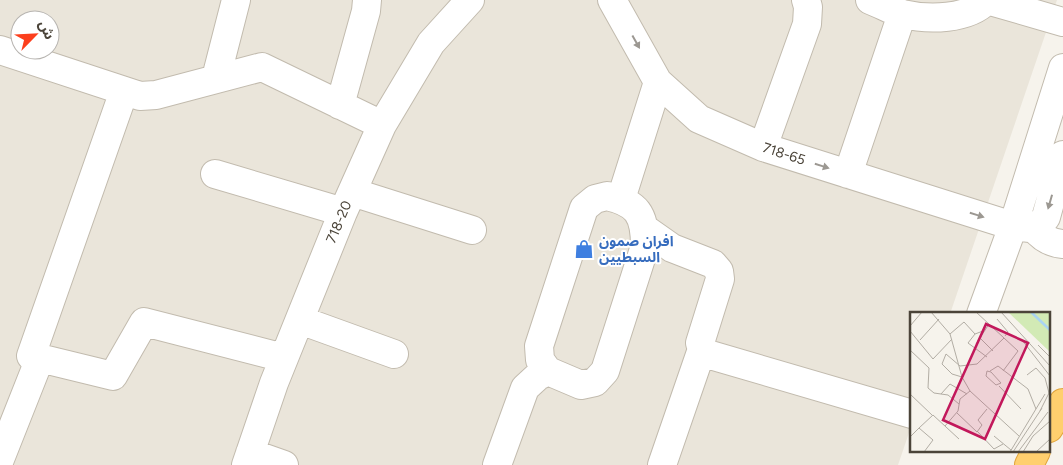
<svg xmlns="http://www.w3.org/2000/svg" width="1063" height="465" viewBox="0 0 1063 465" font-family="Figtree,'Noto Sans Arabic',sans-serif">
<rect width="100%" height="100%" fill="#f6f3ec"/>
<!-- residential -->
<path fill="#eae5da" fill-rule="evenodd" d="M0,0H1057L950,314H912V424L898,465H0ZM20,20H50V50H20Z"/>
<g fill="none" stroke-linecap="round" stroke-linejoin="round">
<!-- minor casing -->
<g stroke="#c2bbae" stroke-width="30">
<path id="minor" d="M612,0L658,82L699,119L763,147L1013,226L1030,228H1034L1043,221L1046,217L1063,155
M870,0C881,4 892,11 903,14C928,20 968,20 987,0
M987,0L1063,22
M0,50L140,96L156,95L262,67L382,125
M216,78L236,0
M124,91L31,356L113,376L144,322L284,358
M340,105L366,11L367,0
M763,147L807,24L808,7L806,0
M215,174L343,212
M848,174L902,14
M352,192L472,230
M607,196C637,203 645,214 645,246L605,371L595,382L581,385L548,371L540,360L539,346L584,208L595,199Z
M621,199L658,82
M1034,228C1042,238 1050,243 1063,244
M645,229L672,248L713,264L719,271L720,279L700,343L702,349L662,465
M981,314L1013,226L1063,68
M300,320L394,354
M702,349L707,354L912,414
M250,453L284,465
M0,459L40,358
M246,465L274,383L343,212L382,125L431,43L470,0
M497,465L525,388L538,376L548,371"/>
</g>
<!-- highway casing -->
<g stroke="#e0a43c" stroke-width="30">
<path id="highway" d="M1049,428L1063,403
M1029,465L1036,451"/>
</g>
<!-- minor -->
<use href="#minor" stroke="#fff" stroke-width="28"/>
<!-- highway -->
<use href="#highway" stroke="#ffcf6e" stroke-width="28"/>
</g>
<!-- one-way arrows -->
<defs><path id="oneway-solid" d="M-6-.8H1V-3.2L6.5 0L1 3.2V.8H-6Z" transform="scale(1.25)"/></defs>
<g fill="#9c9892">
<use href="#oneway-solid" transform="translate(636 42) rotate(61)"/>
<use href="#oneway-solid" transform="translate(822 166) rotate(17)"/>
<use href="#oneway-solid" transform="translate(1050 202) rotate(106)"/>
<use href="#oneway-solid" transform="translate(977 215) rotate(17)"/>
</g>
<!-- icons -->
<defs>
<g id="shop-bare" transform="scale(1.5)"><path d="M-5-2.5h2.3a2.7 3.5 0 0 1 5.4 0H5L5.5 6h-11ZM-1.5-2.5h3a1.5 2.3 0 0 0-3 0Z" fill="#3f7fe0" stroke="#fff" stroke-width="2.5" paint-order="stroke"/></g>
</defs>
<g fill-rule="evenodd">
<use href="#shop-bare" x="584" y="249"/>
</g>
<g text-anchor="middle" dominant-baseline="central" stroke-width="4" stroke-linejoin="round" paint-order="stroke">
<!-- street labels -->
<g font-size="14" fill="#4b4439" stroke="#fff">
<text transform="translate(784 154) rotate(18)">718-65</text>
<text transform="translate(339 222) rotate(-67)">718-20</text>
</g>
<!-- shop labels -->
<g font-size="14" font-weight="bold" fill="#366cbe" stroke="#fff" text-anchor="start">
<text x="599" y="241">افران صمون<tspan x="599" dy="16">السبطيين</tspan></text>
</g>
</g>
<!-- overview -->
<g transform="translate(910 312)">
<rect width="140" height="140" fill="#f6f3ec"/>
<path d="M98,0H140V40Z" fill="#d2eab5"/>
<path fill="none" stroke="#a9d4f2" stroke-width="2.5" d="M121,0L140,18"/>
<path fill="none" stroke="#b2ada4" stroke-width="1" d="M21,0L40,22L52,65L60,79L109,124M66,0L108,39L93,59M91,0L140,54M87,7L98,20L95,24M0,14L12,0M0,19L23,47L42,27M73,19L65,22L58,31L77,45M40,22L54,10L65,22M71,27L83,39M10,28L29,7M112,28L140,64M66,32L79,12M128,33L140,45M0,38L19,56L18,76L24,81L38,83L49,92M77,59L81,60L91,71L86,73L76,64ZM80,59L88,54L118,77L126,97M117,63L126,56L135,66L139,81M52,65L42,62L32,52L36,42L50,54L67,52L94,26M89,74L111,97M0,82L22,103M31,82L40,72L57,82M130,99L140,79M47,101L67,120L72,113L68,108L77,97M35,114L48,99L50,87L60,79M9,116L23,103L49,127M67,119L84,137L93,132M84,124L101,138M0,125L9,116L23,128L14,140M100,140L135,82M103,140L132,96M108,140L138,100M113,140L123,124L140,109M126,140L140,127"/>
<path fill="#c2185b" fill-opacity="0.15" stroke="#c2185b" stroke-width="2.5" d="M76,12L118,31L75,127L33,108Z"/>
<rect width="140" height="140" fill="none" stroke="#4b4439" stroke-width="2.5"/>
</g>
<!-- north arrow -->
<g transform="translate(35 35) rotate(66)"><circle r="24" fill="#ffffff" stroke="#b7b4b0"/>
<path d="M0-4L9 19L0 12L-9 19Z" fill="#fc3f1d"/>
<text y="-8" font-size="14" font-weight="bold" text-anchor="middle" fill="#4b4439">ش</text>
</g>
</svg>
